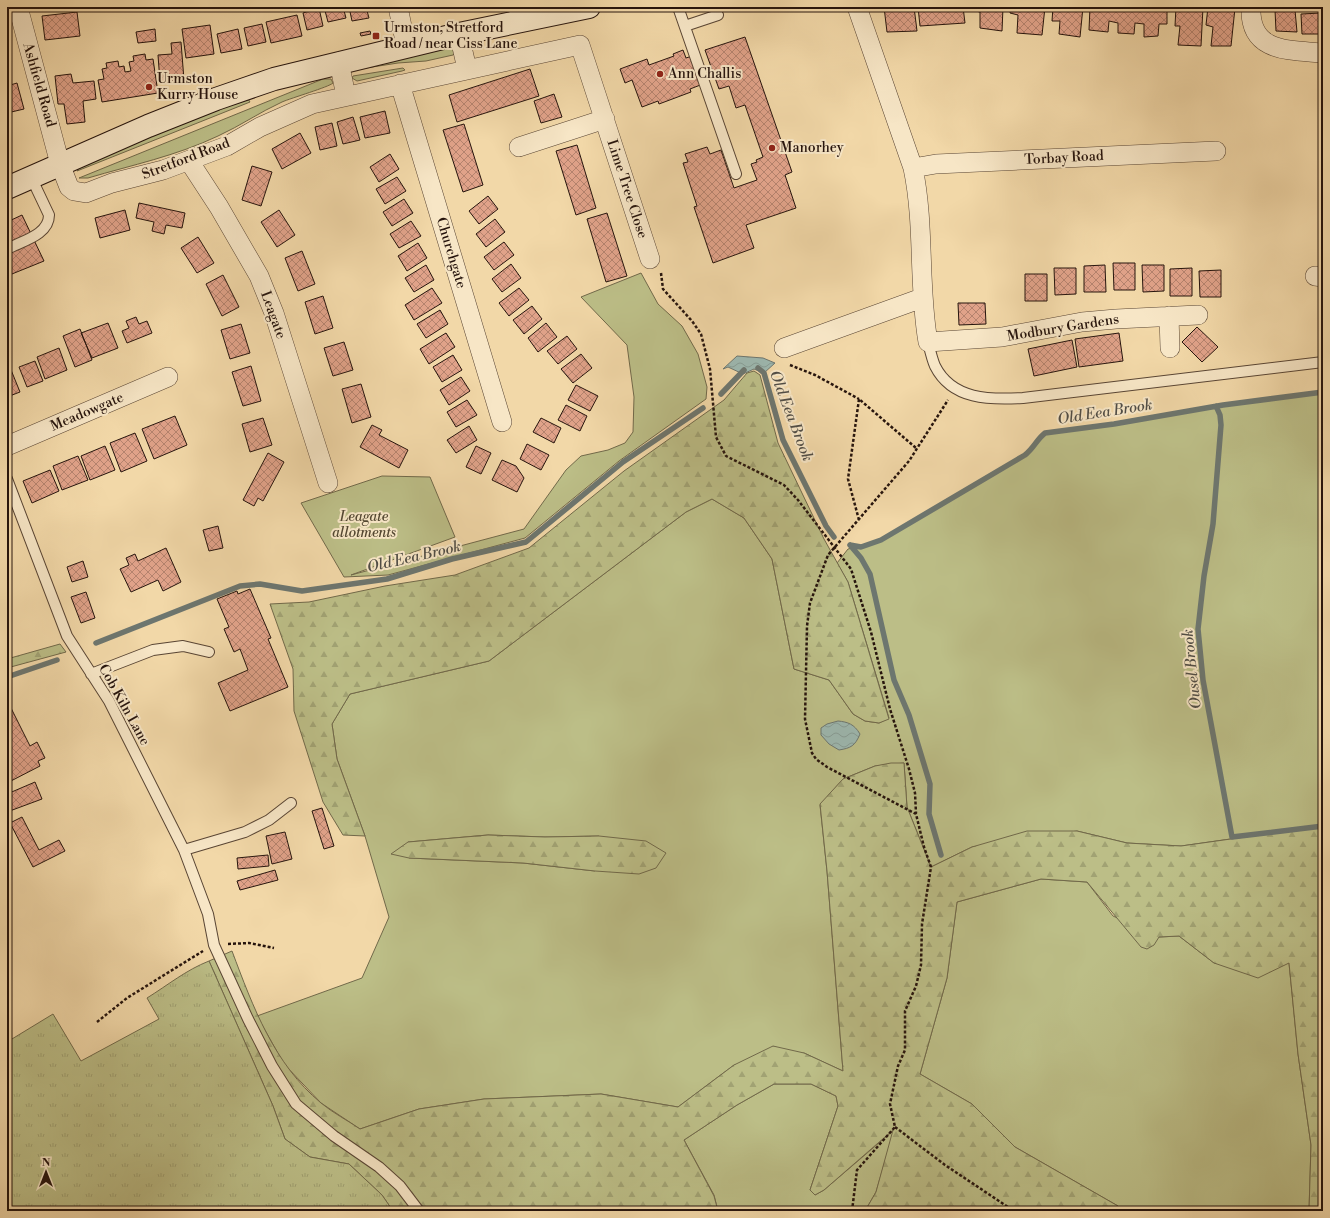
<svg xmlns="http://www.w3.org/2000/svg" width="1330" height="1218" viewBox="0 0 1330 1218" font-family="'Libre Bodoni',serif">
<defs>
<pattern id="forest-firs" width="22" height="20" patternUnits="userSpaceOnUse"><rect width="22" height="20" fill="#bcbe87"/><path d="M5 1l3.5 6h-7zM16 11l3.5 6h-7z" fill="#a1a273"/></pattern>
<pattern id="park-tufts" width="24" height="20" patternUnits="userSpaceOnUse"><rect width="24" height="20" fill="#bcbe87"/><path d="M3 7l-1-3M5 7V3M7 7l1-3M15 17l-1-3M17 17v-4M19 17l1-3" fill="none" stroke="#a1a273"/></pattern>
<pattern id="water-waves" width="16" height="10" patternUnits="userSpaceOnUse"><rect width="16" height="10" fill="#9db8b0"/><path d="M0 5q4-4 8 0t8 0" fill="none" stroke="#879d96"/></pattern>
<pattern id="building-cross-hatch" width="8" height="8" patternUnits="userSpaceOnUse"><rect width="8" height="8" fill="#e0a289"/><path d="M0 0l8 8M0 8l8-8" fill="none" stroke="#b5836e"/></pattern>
</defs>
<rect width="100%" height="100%" fill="#f2d8a8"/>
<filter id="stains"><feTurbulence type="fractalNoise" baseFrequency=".005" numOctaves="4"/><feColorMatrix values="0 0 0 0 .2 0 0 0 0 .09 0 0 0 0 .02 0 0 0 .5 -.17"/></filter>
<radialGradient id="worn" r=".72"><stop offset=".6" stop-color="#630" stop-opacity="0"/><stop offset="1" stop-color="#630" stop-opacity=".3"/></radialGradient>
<!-- green -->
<path fill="#bcbe87" stroke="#71694a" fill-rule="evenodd" d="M450,48H453L456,52L453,55L426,61L398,63L353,70L355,68Z
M403,68L405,70L402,71L357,81L352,78L353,76Z
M323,79H331L333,83C329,87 291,98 282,102C260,112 240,126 218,136C176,156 132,165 88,178H79Z
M248,99L250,102L77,171L80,167L179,124Z
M641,273L658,304L682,326L698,354L707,387L706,399L619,461L525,538L388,575L344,577L301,503L382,476L430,477L455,537L351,575L524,529L566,470L581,456L608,450L625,443L633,432L634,397L627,345L581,297Z
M1323,392V826L1181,846L1127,843L1077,831L972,847L931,867L907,807L904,763L875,766L843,779L820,805L827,871L843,1071L804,1053L734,1065L678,1107L601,1094L484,1099L419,1109L360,1129L321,1103L284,1064L257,1016L362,978L389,917L365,836L337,759L332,724L350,694L489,661L686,512L712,499L744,518L772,559L794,669L829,680L853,714L865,721L879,723L889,718L848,582L837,563L848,549L871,544L881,540L1025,455C1034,448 1037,439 1045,433L1114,424L1223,405ZM488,835L545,837L599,836L595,871L523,863L409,858L408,842Z
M1041,879L1087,882L1113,916L1159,937L1179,936L1214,963H1289L1298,1054L1311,1145L1309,1211H1123L1118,1206L1015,1147L972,1104L920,1074L947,978L957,902Z
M774,1084H811L836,1096L838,1106L810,1190L815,1195L824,1190L894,1130L876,1192L865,1211H718L714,1195L684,1140L737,1105Z"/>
<!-- forest -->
<path fill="url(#forest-firs)" stroke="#71694a" d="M754,371L760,375L778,443L824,539L848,582L889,719L879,723L865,721L853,714L829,680L794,669L772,559L744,518L712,499L686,512L489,661L350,694L332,724L337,759L365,836L343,835L323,802L294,711L293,669L270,604L309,602L385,586L455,575L529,548L624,471L724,400L747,373Z
M60,644L66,652L7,668V659Z
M891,763H904L907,807L931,867L972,847L1027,831H1077L1127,843L1181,846L1323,826V1211H1309L1311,1145L1298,1054L1289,963L1258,978L1214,963L1179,936L1159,937L1154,945L1147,949L1141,947L1087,882L1041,879L957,902L947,978L920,1074L972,1104L1015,1147L1118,1206L1123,1211H865L876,1192L893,1130L824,1190L815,1195L810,1190L838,1106L836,1096L811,1084H774L737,1105L684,1140L714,1196L718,1211H393L382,1195L349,1164L310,1157L285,1139L273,1106L209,961L232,951C253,1007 274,1064 321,1103C333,1113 347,1120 360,1129L419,1109L484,1099L601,1094L678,1107L734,1065L773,1046L804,1053L843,1071L827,871L820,804L843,779L875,766Z
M488,835L545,837L599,836L646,841L666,853L656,868L639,874L595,871L523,863L409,858L391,854L408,842Z"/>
<!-- park -->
<path fill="url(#park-tufts)" stroke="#71694a" d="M209,961L273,1106L285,1139L310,1157L349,1164L382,1195L393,1211H7V1042L53,1014L81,1061L159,1019L147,998C168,985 186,970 209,961Z"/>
<!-- water -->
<path fill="url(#water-waves)" stroke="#6d766f" d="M737,356L763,358L775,363L764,373L754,369L743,374L728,367L723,369Z
M838,721C848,722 854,724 860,734C855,746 851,748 839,750L829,744L821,735V728L827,724Z"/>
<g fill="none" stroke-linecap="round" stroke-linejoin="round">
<!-- stream -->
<path stroke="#6d766f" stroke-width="5.5" d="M758,368L764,373L783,440L826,526L834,537
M721,394L744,370
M1216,406L1220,415L1221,425L1213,524L1204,576L1198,629L1203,680L1232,837L1323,826
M850,545L861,547L881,540L1025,455C1034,448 1037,439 1045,433L1114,424L1223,405L1323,392
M850,545L861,558L870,574L894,680L909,715L930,784L929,814L941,855
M96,643L240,586L260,584L302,591L387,579L452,559L526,542L623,462L703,408
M7,677L57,660"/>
</g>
<!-- building -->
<path fill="url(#building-cross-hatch)" stroke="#26140d" d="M324,7H343L346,18L328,22Z
M349,7H366L369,18L352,21Z
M420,7H441V8L421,11Z
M884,7H914L917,31L887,32Z
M918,7H963L965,23L920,26Z
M971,7H1003L1002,31L980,28V12L970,10Z
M1011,7H1045L1042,35L1017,33L1018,15L1010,13Z
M1053,7H1083L1080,37L1059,34L1060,21H1052Z
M1090,7H1167V24H1159L1158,36L1144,37V24L1135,23L1134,34L1118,33V23L1109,21L1108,32L1089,30Z
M1176,7H1203L1201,46L1178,45L1180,26H1175Z
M1208,7L1235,8L1231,46H1211L1213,27L1206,25Z
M319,8L323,26L307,30L303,13Z
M1275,10H1295L1297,32L1276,31Z
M77,12L80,36L45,40L42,16Z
M1321,13L1323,34H1302L1301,14Z
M297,15L302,36L271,43L266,22Z
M262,24L266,42L248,46L244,28Z
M210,25L214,54L186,58L182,29Z
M155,29L156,41L138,43L136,32Z
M238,29L242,49L221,53L217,34Z
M370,31L371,34L361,36L360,33Z
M745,37L792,172L785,175L796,208L746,225L754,248L713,263L694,207L697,206L683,163L688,162L685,154L707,147L710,154L721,150L734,188L757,180L751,164L757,162L756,160L763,157L745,105L736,108L729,86L719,89L705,50Z
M181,42L184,80L160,82L158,55L172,54L171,43Z
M683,50L686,58L692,56L703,84L690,89L691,92L659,104L658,101L642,107L632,80L625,83L620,69L647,59L649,65L674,56L673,54Z
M145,54L146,60L153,59L158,93L102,102L98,80L104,79L102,69L107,68L106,63L118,61L119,67L124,66L125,72L131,71L129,62L134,61L133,56Z
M530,69L539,96L457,122L449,95Z
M71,74L73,83L94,81L96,99L83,101L85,122L67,124L64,104H58L55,76Z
M17,83L24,109L7,113V86Z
M554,94L562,117L541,123L534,101Z
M385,111L390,133L365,138L360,117Z
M353,117L360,140L343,144L337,122Z
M332,123L337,146L320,150L315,127Z
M464,124L483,185L463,192L443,130Z
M300,133L311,153L282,169L272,149Z
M577,145L596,208L576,215L556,151Z
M390,154L399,169L379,182L370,167Z
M252,166L272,172L261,206L242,200Z
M397,177L406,191L385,204L376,189Z
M488,196L498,209L479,224L469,211Z
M404,199L413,213L392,226L383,212Z
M139,203L185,213L182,228L166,225L164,234L152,231L154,222L136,218Z
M125,210L130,230L100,238L95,218Z
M279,210L295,235L277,247L261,222Z
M607,213L627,276L606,282L587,219Z
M22,215L44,261L7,276V222Z
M495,219L505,232L486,247L476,234Z
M411,221L421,236L399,248L390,234Z
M198,237L214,263L197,273L181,248Z
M504,242L514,255L494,270L484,257Z
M418,243L427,258L407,271L398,256Z
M302,251L315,284L298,291L285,258Z
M1113,263H1135V290H1114Z
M511,264L521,278L502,292L492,279Z
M426,265L434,280L414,292L405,278Z
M1105,265L1106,292H1084V266Z
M1142,265H1164V291L1143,292Z
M1054,268H1076V294L1055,295Z
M1192,268V296H1170V269Z
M1221,270V297H1200L1199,271Z
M1025,274H1047V301H1025Z
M223,275L239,307L222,316L206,284Z
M432,288L442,303L414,320L405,305Z
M519,288L529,300L509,316L499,303Z
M323,296L333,328L315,334L305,302Z
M958,303H985L986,324L959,325Z
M1320,303H1323V331H1322Z
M532,306L542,319L524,334L513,320Z
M440,310L448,324L426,338L417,324Z
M136,317L139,324L147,321L152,333L127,343L122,331L129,328L126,321Z
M108,323L118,348L92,358L81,333Z
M546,323L557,337L538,352L528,338Z
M241,324L250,353L230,359L221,330Z
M1197,327L1218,347L1202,362L1182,342Z
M80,329L92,360L75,367L63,336Z
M446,333L455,347L429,364L420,349Z
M1119,333L1123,361L1079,367L1075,339Z
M567,336L577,349L558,364L547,351Z
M1072,340L1077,367L1034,376L1028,349Z
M344,342L353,370L333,376L324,348Z
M59,348L67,370L45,379L37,357Z
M581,354L592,368L573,383L561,369Z
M453,355L462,370L442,382L433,367Z
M7,360L20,392L7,397Z
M35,361L43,381L27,387L19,367Z
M251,366L261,401L243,406L232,372Z
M461,377L470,391L449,405L440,390Z
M361,384L371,417L352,423L342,389Z
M576,385L598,396L590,411L568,400Z
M467,400L477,415L456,427L447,412Z
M566,405L587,416L580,431L558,420Z
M175,416L187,445L154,459L142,429Z
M263,418L272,445L250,452L242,424Z
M541,418L561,428L554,443L533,432Z
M372,425L382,430L379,435L408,450L399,468L360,447Z
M469,426L477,440L456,453L447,440Z
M135,433L147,461L121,472L110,443Z
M527,444L549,455L541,470L520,459Z
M105,446L115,470L90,480L81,456Z
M476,446L491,453L481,474L466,467Z
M268,453L284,462L263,501L258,498L254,506L243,500Z
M78,456L88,480L62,490L53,466Z
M502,460L516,466L524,478L517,492L492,480Z
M50,470L59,491L32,503L23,481Z
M218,526L223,548L209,551L203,530Z
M166,548L181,582L163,591L158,580L131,592L120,569L129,565L126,558L135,554L138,561Z
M83,561L88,577L72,582L67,567Z
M250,589L271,638L268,639L288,687L230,711L218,683L248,670L240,649L234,652L224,629L229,627L217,599L237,591L238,594Z
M86,592L95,618L81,623L71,597Z
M10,706L30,746L37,742L45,758L38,761L40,766L7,783V708Z
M35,782L42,799L7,812V794Z
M322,808L334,846L324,849L312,811Z
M22,817L39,850L59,840L65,851L33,867L10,823Z
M285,832L292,859L272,864L266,836Z
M268,855L269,866L238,869L237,858Z
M275,870L278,880L240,890L237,881Z"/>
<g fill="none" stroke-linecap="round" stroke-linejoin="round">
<!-- service casing -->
<g stroke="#594534" stroke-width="12">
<path id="service" d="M678,7L736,174
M685,26L718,15
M7,249C22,241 49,235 49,215L31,177
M928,342C930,350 932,359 935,366C952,400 990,400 1023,398L1323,362
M7,479L67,636L109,701L184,850L208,914L214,945L248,1019L272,1066L296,1104L334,1136L379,1167L400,1186L419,1211
M91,674L153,650L183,646L209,652
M184,850L245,832L269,820L291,803"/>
</g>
<!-- minor casing -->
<g stroke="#594534" stroke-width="20">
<path id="minor" d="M18,7L60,164L69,187L74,191L86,193L112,183L163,170L227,146L260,127L312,104L580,45L650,259
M398,7L406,46
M857,7L913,168C925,225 918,285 928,342L1002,337L1082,322L1116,319L1198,315
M1251,7C1249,53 1289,50 1323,53
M459,34L467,69
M339,62L346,96
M400,84L502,422
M519,147L605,119
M189,161L219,207L259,276L274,313L328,483
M913,168L936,164L1216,151
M1315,276L1323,277
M1169,316L1170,348
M784,348L922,298
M7,446L168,377"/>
</g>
<!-- secondary casing -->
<g stroke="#26140d" stroke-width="24">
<path id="secondary" d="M7,188L148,126L216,99L274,79L459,34L589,7"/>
</g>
<!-- path -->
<path stroke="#26140d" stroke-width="2.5" stroke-dasharray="3 2" stroke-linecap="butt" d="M661,273L663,289L692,321L701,334L710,369L716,437L726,456L784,485L798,500L851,569L871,632L890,709L909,769L915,793L916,813
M790,365L815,375L859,399
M859,520L848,479L859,399L916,448
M228,944L249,943L274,948
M97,1022L127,998L203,951
M895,1127L945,1165L1014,1211
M852,1211L857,1170L895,1127L890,1104L898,1066L905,1050V1011L916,986L921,965L922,924L931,867L924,847L916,814L827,767L816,759L812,753L805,719L807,626L810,603L828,555L909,461L948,400"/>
<!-- service -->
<use href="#service" stroke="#f7e6c6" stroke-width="10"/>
<!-- minor -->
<use href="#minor" stroke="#f7e6c6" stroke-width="19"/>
<!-- secondary -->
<use href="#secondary" stroke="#f7e6c6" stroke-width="22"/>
</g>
<!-- markers -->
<g fill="#8f2418" stroke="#f7e6c6" stroke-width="1.5">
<rect x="372" y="32" width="8" height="8" rx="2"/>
<circle cx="660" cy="74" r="4"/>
<circle cx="149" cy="87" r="4"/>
<circle cx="772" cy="148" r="4"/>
</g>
<g text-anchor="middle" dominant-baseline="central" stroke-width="4" stroke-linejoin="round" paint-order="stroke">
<!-- poi labels -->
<g font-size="14" fill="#26140d" stroke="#f7e6c6" text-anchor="start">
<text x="384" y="28">Urmston, Stretford<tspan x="384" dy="16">Road / near Ciss Lane</tspan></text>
<text x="668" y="74">Ann Challis</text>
<text x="157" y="79">Urmston<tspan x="157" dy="16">Kurry House</tspan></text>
<text x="780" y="148">Manorhey</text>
</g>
<!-- street labels -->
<g font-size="14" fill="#26140d" stroke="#f7e6c6">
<text transform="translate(39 85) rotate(74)">Ashfield Road</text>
<text transform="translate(1064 158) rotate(-3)">Torbay Road</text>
<text transform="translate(186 159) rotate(-21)">Stretford Road</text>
<text transform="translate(627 189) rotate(72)">Lime Tree Close</text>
<text transform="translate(451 253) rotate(73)">Churchgate</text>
<text transform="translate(273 315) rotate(70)">Leagate</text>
<text transform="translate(1063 328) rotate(-9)">Modbury Gardens</text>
<text transform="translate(87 412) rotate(-23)">Meadowgate</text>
<text transform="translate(124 705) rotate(61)">Cob Kiln Lane</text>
</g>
<!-- park labels -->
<g font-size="14" font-style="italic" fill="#534732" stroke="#f7e6c6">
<text x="364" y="517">Leagate<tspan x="364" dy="16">allotments</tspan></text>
</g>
<!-- water labels -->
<g font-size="15" font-style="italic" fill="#504d46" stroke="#f7e6c6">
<text transform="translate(1105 412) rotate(-9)">Old Eea Brook</text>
<text transform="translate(791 416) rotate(69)">Old Eea Brook</text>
<text transform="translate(414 557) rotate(-13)">Old Eea Brook</text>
<text transform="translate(1192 669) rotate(-96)">Ousel Brook</text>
</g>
</g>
<!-- margin -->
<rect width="1330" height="1218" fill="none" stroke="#f2d8a8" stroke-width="24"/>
<rect x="8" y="8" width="1314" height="1202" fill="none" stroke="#26140d" stroke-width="2"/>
<rect x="12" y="12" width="1306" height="1194" fill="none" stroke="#26140d"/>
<!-- north arrow -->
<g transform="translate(46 1172)" stroke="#f7e6c6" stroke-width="3" paint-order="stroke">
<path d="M0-3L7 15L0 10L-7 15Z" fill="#26140d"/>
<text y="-6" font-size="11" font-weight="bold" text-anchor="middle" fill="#26140d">N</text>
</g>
<rect width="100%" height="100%" filter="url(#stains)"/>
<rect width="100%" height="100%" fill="url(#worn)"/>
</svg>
